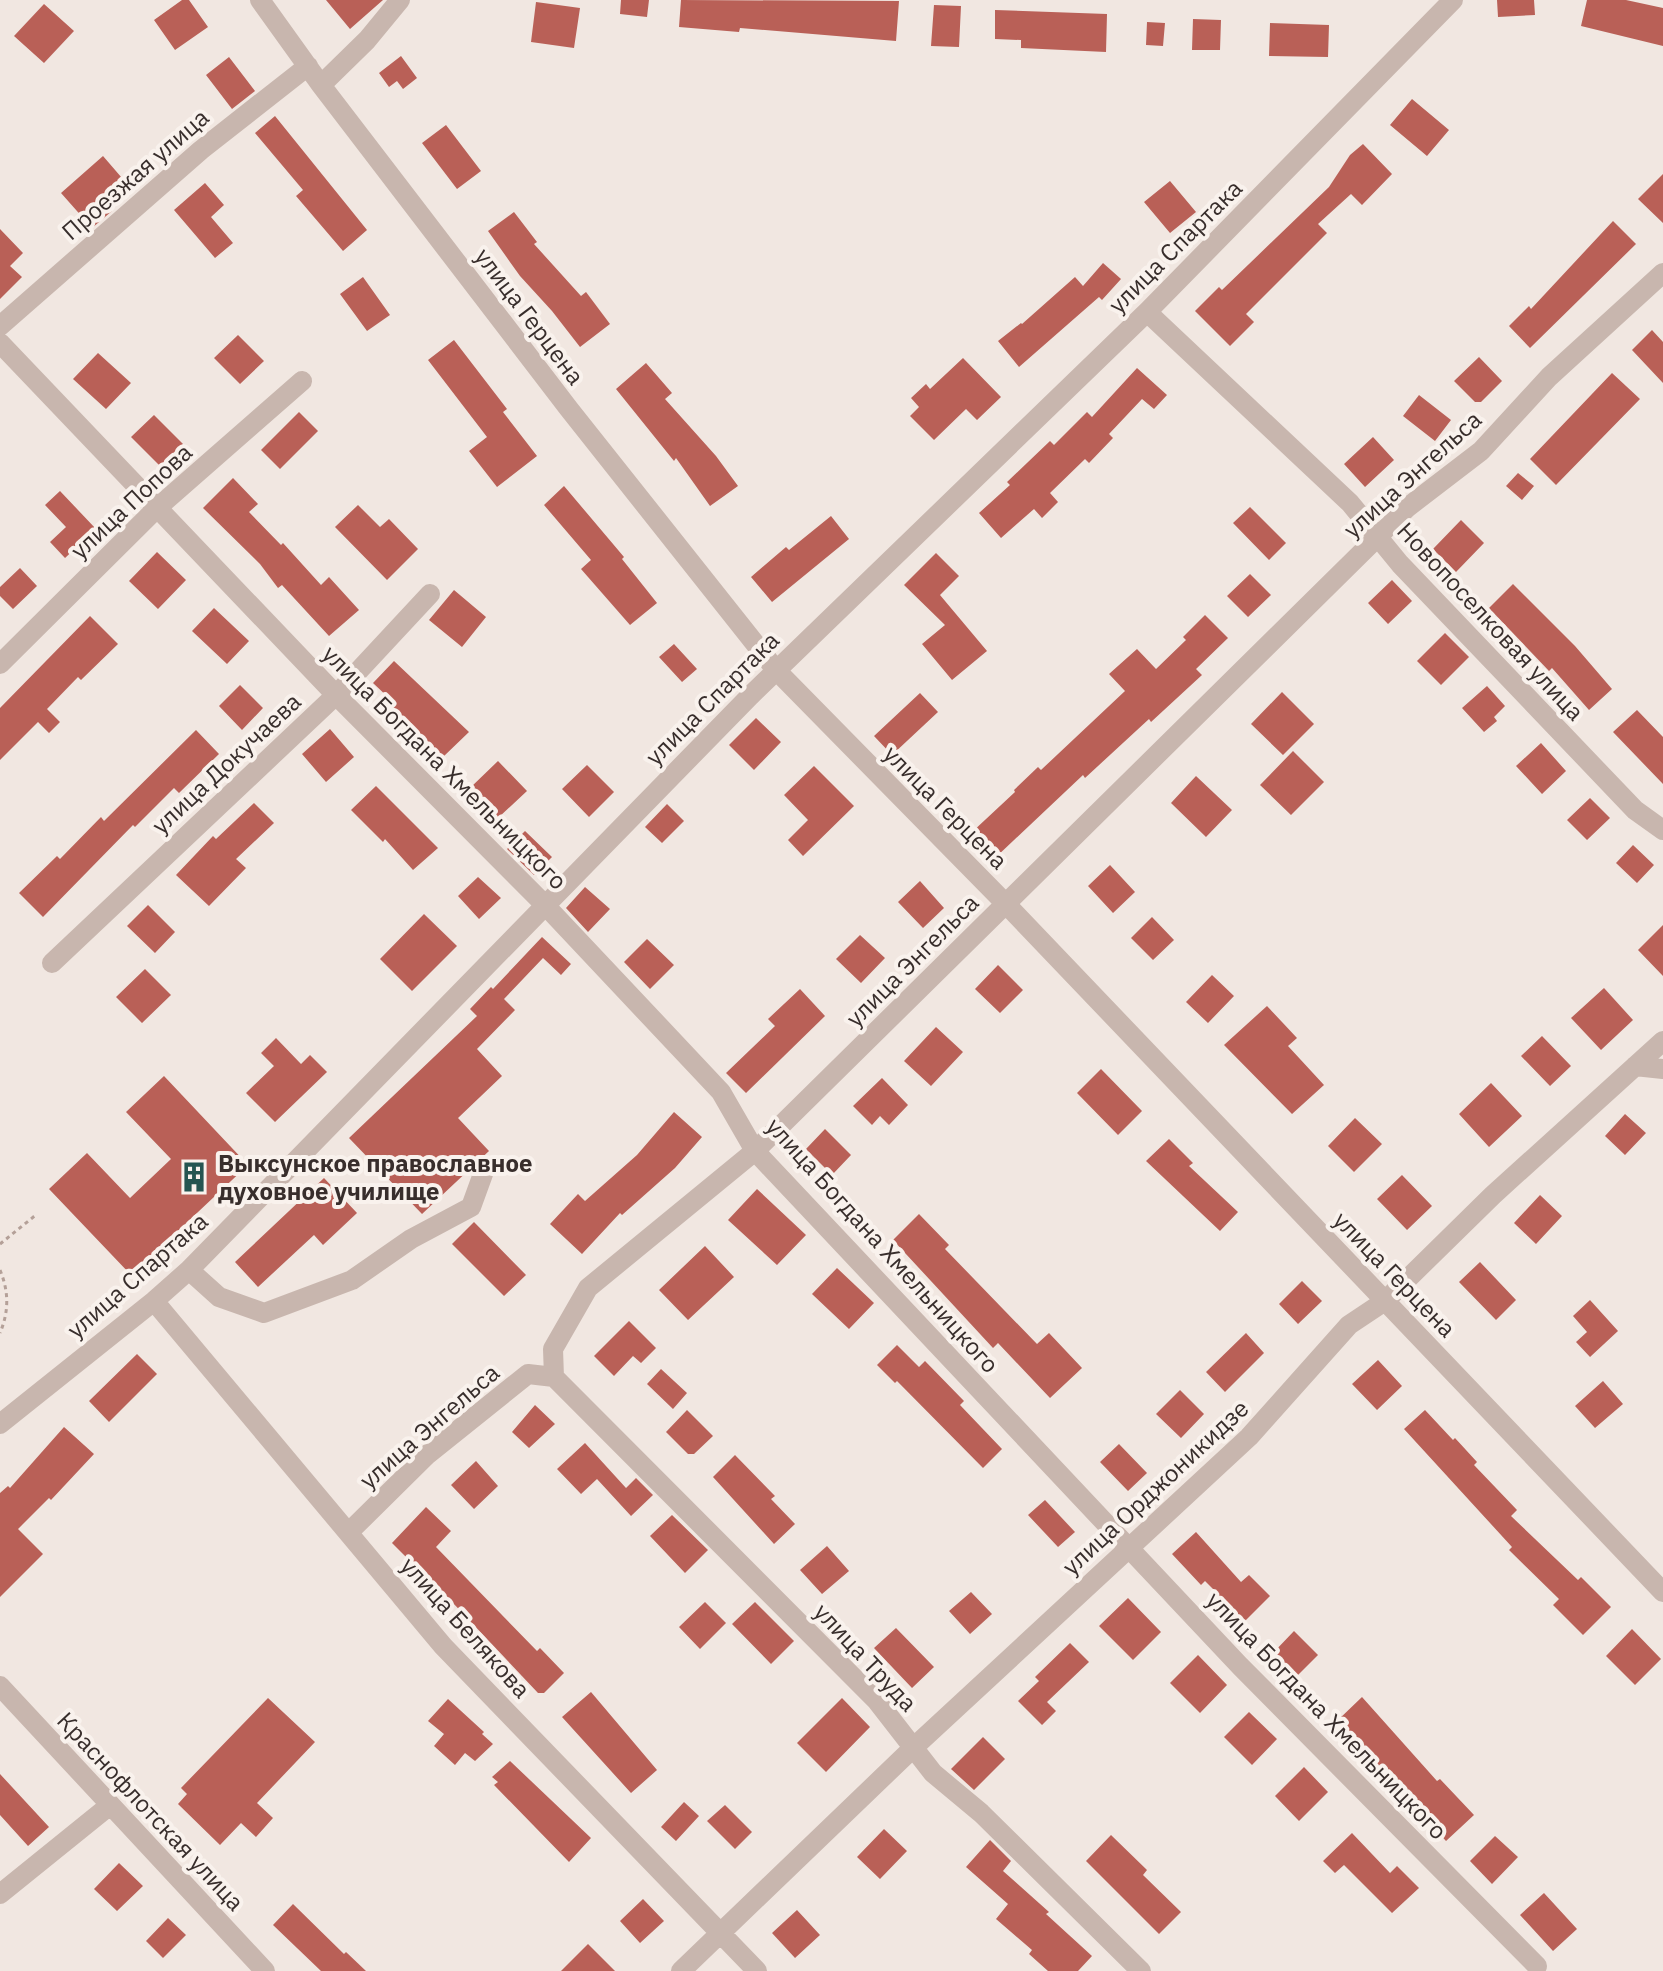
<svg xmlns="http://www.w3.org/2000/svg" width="1663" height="1971" viewBox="0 0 1663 1971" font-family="'IBM Plex Sans',sans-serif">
<rect width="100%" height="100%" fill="#f1e7e1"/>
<!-- building -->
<path fill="#b96057" d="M182,0H189L208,27L175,50L154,20Z
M326,0H383L350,29Z
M621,0H649L647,17L620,14Z
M681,0L899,1L896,41L740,28L739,32L679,27Z
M1497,0H1534L1535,15L1498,17Z
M1587,0H1626L1663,8V46L1581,26Z
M536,2L580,8L574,48L531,42Z
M44,4L74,31L44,63L14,36Z
M934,5L961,6L959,47L931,46Z
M995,10L1107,14L1106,52L1021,48V40L995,39Z
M1193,19L1221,20L1220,50H1192Z
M1147,22L1165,23L1163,46L1146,45Z
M1270,23L1329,25L1328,57L1269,56Z
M401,56L417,78L403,89L397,81L389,87L379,73Z
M229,57L255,91L232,109L206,75Z
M1412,99L1449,130L1427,156L1390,125Z
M275,116L367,230L343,251L296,196L303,190L255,133Z
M446,125L481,171L457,189L422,143Z
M1363,144L1392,174L1362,205L1351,194L1318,224L1327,233L1246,314L1254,322L1230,346L1195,311L1219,287L1222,290L1329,187L1350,155Z
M103,156L128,185L106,205L112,211L92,228L61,193Z
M1663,174V223L1638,199Z
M1170,181L1196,212L1170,233L1144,202Z
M205,183L224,205L211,217L233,243L215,258L174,210Z
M514,212L537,242L534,244L581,296L586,292L610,324L580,347L552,311L520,276L488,231Z
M1613,221L1636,244L1530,348L1509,326L1529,306L1531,309Z
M0,229L23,253L10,266L22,277L0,299Z
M1103,263L1121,279L1102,300L1099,297L1019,367L998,341L1021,323L1022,324L1075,277L1083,286Z
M363,277L390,315L367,331L340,294Z
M1652,330L1663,342V383L1632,350Z
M238,335L264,361L240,384L214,358Z
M454,340L507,409L503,412L537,456L497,487L469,451L487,437L428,360Z
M98,353L131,383L106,409L73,379Z
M1479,357L1502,381L1481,402H1475L1454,381Z
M963,358L1001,397L977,420L966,409L934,440L910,416L919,407L911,398L926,384L930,389Z
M646,363L672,393L665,399L716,456L738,486L710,506L676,458L674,461L616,389Z
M1137,368L1167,395L1154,409L1142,399L1109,434L1113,438L1089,463L1085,459L1050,493L1058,502L1042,518L1034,509L1001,538L979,513L1010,485L1007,482L1050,441L1054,445L1087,412L1092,417Z
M1612,373L1640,399L1556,485L1530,459Z
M1419,395L1451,420L1435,441L1403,416Z
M299,412L318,431L280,469L261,450Z
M154,415L183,444L160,466L131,437Z
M1373,437L1394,460L1365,487L1344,464Z
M1518,473L1534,486L1522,500L1506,486Z
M233,478L258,504L249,512L281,545L283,543L321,585L329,577L359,610L329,636L282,585L278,588L260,564L203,508Z
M564,486L624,557L622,559L657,603L630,625L581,569L591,560L544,505Z
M60,491L96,529L65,558L50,542L66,527L45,505Z
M358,505L380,527L389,519L418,549L387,580L335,527Z
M1250,507L1286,543L1269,560L1233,523Z
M831,516L849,539L772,602L751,577L786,547L789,550Z
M1461,520L1484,543L1456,572L1433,549Z
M157,552L186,580L158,609L129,581Z
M936,553L959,576L940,595L987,651L952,680L922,644L945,625L904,585Z
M20,568L37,586L13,609L0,596V587Z
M1250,574L1271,595L1248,617L1227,596Z
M1392,580L1412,601L1388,624L1368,603Z
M1513,584L1575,646L1612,689L1589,710L1552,668L1549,671L1489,608Z
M454,590L486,617L462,647L429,620Z
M214,608L249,641L227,664L192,631Z
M1205,615L1228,638L1196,669L1202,675L1151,722L1149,719L1085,778L1083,775L995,858L971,833L1015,792L1014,790L1038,767L1041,770L1125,691L1109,674L1137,649L1156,669L1186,640L1183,637Z
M90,616L118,644L81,680L78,677L47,709L60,722L49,733L38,722L0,760V708Z
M1445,633L1469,657L1441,685L1417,661Z
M674,644L697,669L682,682L659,657Z
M394,661L469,732L443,757L410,724L406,727L385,707L391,700L373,683Z
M240,685L263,708L242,730L219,706Z
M1487,686L1505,706L1494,717L1497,721L1484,732L1462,708Z
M1282,692L1314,724L1283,755L1251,724Z
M920,693L938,712L892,755L874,736Z
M1637,710L1663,737V784L1613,732Z
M756,718L781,742L754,770L729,745Z
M330,729L354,757L326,782L302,754Z
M196,730L219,754L179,793L174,788L135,827L133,825L43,917L19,893L57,856L60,859L101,817L104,821Z
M1541,743L1566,771L1542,794L1516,766Z
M1293,751L1324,782L1291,815L1260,785Z
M498,761L527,791L498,818L470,788Z
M587,765L614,792L589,817L562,789Z
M814,766L854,806L803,856L788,840L808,820L784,795Z
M1196,776L1232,810L1206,837L1171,803Z
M376,786L438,848L413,870L385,839L383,842L351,810Z
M1590,798L1610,818L1587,840L1567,820Z
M254,803L274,823L236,859L246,868L209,906L176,875L213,836L216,839Z
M667,804L684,821L662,843L645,827Z
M525,831L552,857L534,875L507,849Z
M1633,845L1654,865L1637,883L1616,863Z
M1110,865L1135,892L1113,913L1088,886Z
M478,877L501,898L479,919L458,896Z
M920,881L944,908L923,928L898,902Z
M585,887L610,909L588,932L566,908Z
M148,905L175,932L155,953L127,926Z
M424,914L457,946L412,991L380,959Z
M1152,917L1174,940L1153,960L1131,938Z
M1663,925V976L1638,950Z
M860,935L885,958L861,983L836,959Z
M542,937L571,964L561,975L543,958L504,999L515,1010L477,1049L502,1076L458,1118L489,1151L422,1214L349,1138L477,1016L470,1009L491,987L493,989Z
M647,939L674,965L650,989L624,962Z
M998,965L1023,990L1000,1013L975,989Z
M145,969L171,995L142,1023L116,997Z
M1212,975L1234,996L1208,1023L1186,1002Z
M1604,988L1633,1020L1601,1050L1571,1018Z
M800,989L825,1016L746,1093L726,1073L775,1026L768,1019Z
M1267,1006L1297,1038L1288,1046L1324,1085L1292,1114L1224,1045Z
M936,1027L963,1052L931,1086L904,1061Z
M1542,1036L1571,1066L1550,1086L1521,1056Z
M276,1038L301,1064L310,1055L327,1072L275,1122L246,1093L274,1066L261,1053Z
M1101,1069L1142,1111L1118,1135L1077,1093Z
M164,1076L248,1165L131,1275L49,1189L87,1153L130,1198L171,1159L126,1112Z
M882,1078L908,1105L889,1125L880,1116L872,1125L853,1106Z
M1491,1083L1522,1116L1489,1147L1459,1114Z
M674,1112L702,1137L675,1168L622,1215L620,1213L582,1254L550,1224L578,1194L585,1201L637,1155Z
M1625,1114L1646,1133L1625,1155L1605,1136Z
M1355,1118L1382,1144L1354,1172L1328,1146Z
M825,1129L851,1155L832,1175L806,1149Z
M1169,1139L1193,1163L1189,1166L1238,1212L1220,1231L1146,1161Z
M1402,1175L1432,1206L1407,1230L1377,1199Z
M324,1178L357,1213L323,1245L314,1235L258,1287L235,1262Z
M757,1189L806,1235L777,1265L728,1220Z
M1540,1195L1562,1216L1536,1244L1514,1223Z
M919,1214L949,1245L945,1249L1037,1344L1049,1333L1082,1368L1050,1398L998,1343L993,1348L893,1240Z
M474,1222L526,1275L504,1296L452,1244Z
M705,1246L734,1277L688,1320L659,1290Z
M1480,1262L1516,1300L1496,1320L1459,1282Z
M837,1268L874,1303L849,1329L812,1294Z
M1302,1281L1322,1301L1298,1324L1279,1304Z
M1590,1300L1618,1331L1590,1357L1576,1342L1587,1332L1573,1316Z
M629,1321L656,1348L641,1363L633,1356L614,1376L594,1356Z
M1246,1333L1264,1353L1225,1392L1206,1372Z
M897,1345L919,1367L925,1361L964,1401L960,1405L1002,1449L983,1468L897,1381L895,1383L877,1365Z
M137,1354L157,1374L109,1422L89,1401Z
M1378,1360L1402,1386L1377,1410L1352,1384Z
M661,1369L687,1393L673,1409L647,1384Z
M1603,1381L1623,1404L1595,1428L1575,1406Z
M1180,1390L1204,1414L1181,1438L1156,1414Z
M535,1405L555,1424L529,1448L512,1432Z
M687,1410L713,1436L694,1454H688L666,1432Z
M1425,1410L1453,1440L1455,1438L1477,1462L1474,1465L1517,1510L1511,1516L1578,1580L1581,1577L1611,1607L1583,1635L1553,1605L1559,1599L1509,1550L1512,1547L1404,1429Z
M64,1427L94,1454L51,1500L49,1498L18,1529L43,1554L0,1597V1493L8,1486L10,1488Z
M585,1443L626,1488L636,1478L653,1495L631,1516L597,1479L581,1494L557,1469Z
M1119,1444L1147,1473L1128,1491L1100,1462Z
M735,1455L775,1496L771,1499L795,1524L774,1544L713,1477Z
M476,1461L498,1486L474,1509L451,1485Z
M1045,1500L1075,1532L1058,1547L1028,1515Z
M426,1507L451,1531L436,1547L537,1651L540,1648L564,1673L544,1693H538L418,1566L416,1567L392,1543Z
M672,1515L708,1550L685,1573L650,1536Z
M1196,1532L1241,1582L1249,1575L1270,1596L1245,1621L1205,1581L1201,1585L1172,1554Z
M827,1546L849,1571L822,1594L800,1570Z
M971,1592L992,1614L970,1634L949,1611Z
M1128,1598L1161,1632L1133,1660L1099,1626Z
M705,1602L726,1623L700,1649L679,1627Z
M755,1602L794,1641L771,1664L732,1624Z
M896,1628L934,1667L912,1688L874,1648Z
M1632,1629L1661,1659L1635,1685L1606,1656Z
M1294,1631L1318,1655L1297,1676L1273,1653Z
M1070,1643L1089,1662L1047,1702L1056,1711L1042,1725L1018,1701L1039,1681L1035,1677Z
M1198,1655L1227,1685L1200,1713L1170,1683Z
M591,1692L657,1770L631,1793L562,1717Z
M1362,1697L1437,1781L1440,1779L1474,1815L1446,1841L1337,1721Z
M268,1698L315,1742L257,1803L273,1818L256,1837L241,1823L220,1845L178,1804L187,1794L181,1788Z
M842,1698L870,1727L826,1772L797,1743Z
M448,1699L484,1732L482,1734L493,1744L475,1761L465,1753L455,1765L434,1746L444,1734L428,1721Z
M1249,1712L1277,1739L1252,1765L1224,1737Z
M983,1737L1005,1759L974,1790L951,1769Z
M510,1761L591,1838L569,1862L494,1785L498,1782L492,1777Z
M1304,1767L1328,1792L1299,1821L1275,1796Z
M0,1774L49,1827L28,1846L0,1815Z
M684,1802L699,1816L676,1841L661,1827Z
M725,1805L752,1832L735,1849L707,1821Z
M884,1829L907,1851L880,1879L857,1857Z
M1352,1833L1390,1873L1397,1866L1419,1888L1392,1913L1344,1865L1335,1873L1323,1861Z
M1111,1835L1147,1870L1143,1875L1181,1912L1159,1934L1086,1861Z
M1495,1836L1518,1857L1492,1884L1470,1861Z
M990,1840L1011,1861L1003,1871L1049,1912L1046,1914L1092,1956L1078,1971H1048L1029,1954L1032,1950L996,1919L1008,1904L966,1867Z
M119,1863L143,1886L117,1911L94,1889Z
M1544,1893L1577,1929L1553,1951L1520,1915Z
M643,1899L664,1921L640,1943L620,1921Z
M293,1904L344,1954L346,1952L366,1971H321L273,1925Z
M797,1910L820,1935L795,1958L772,1933Z
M168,1918L186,1935L163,1958L146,1941Z
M588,1944L615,1971H561Z"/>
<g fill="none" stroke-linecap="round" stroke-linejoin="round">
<!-- path -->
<path stroke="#b4a098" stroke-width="3" stroke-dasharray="4 4" stroke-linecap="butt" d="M0,1244L37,1214
M0,1270C9,1292 9,1311 0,1333"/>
<!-- minor -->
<path stroke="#c8b6ae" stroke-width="20" d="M260,0L321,85L569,409L776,670L1006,904L1663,1592
M321,85L367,40L400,0
M1147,312L1350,503L1400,564L1635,810L1663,830
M0,326L201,150L308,66
M0,343L336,695L544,904L721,1092L755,1151L1240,1666L1537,1966
M0,664L157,508L302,381
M52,963L336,695L430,594
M1635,1066L1663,1069
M189,1270L219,1297L264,1313L352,1280L411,1239L471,1207L483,1174
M154,1301L443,1646L757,1971
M554,1377L553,1349L588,1288L755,1151L1408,507L1481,451L1549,377L1663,273
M554,1377L877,1701L933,1773L981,1813L1141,1971
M0,1424L154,1301L189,1270L750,696L1147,312L1453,0
M349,1532L427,1455L528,1374L554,1377
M0,1686L265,1971
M0,1894L109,1806
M681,1971L913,1748L1249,1437L1349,1325L1385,1301L1493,1195L1663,1041"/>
</g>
<!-- icons -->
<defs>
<g id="building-bare" transform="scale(2.4)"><path d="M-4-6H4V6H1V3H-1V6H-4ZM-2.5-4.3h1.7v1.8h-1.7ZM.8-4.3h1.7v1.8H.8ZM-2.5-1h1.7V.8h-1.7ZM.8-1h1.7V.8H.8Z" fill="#255551" stroke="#f9f2ed" stroke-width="2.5" paint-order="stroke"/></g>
</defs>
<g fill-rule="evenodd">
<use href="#building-bare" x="194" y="1177"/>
</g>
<g text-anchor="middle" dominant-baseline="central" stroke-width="8" stroke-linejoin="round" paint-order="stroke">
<!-- street labels -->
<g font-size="24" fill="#382e2c" stroke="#f9f2ed">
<text transform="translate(135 174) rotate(-41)">Проезжая улица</text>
<text transform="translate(1175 246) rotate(-45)">улица Спартака</text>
<text transform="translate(530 316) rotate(53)">улица Герцена</text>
<text transform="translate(1412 474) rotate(-42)">улица Энгельса</text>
<text transform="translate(131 501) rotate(-43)">улица Попова</text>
<text transform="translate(1491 621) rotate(47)">Новопоселковая улица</text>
<text transform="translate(712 698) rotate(-45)">улица Спартака</text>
<text transform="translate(226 763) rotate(-43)">улица Докучаева</text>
<text transform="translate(445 767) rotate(45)">улица Богдана Хмельницкого</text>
<text transform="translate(946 807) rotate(45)">улица Герцена</text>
<text transform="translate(912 960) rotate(-45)">улица Энгельса</text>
<text transform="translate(883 1245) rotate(48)">улица Богдана Хмельницкого</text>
<text transform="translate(1395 1274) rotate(46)">улица Герцена</text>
<text transform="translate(137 1275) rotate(-41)">улица Спартака</text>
<text transform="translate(429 1426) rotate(-41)">улица Энгельса</text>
<text transform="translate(1155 1487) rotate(-43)">улица Орджоникидзе</text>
<text transform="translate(466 1627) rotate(48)">улица Белякова</text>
<text transform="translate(866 1657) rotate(47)">улица Труда</text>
<text transform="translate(1327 1715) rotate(46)">улица Богдана Хмельницкого</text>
<text transform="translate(151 1811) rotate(47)">Краснофлотская улица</text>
</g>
<!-- poi labels -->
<g font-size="24" font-weight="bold" fill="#382e2c" stroke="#f9f2ed" text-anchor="start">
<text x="218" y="1163">Выксунское православное<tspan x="218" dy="28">духовное училище</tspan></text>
</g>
</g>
</svg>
